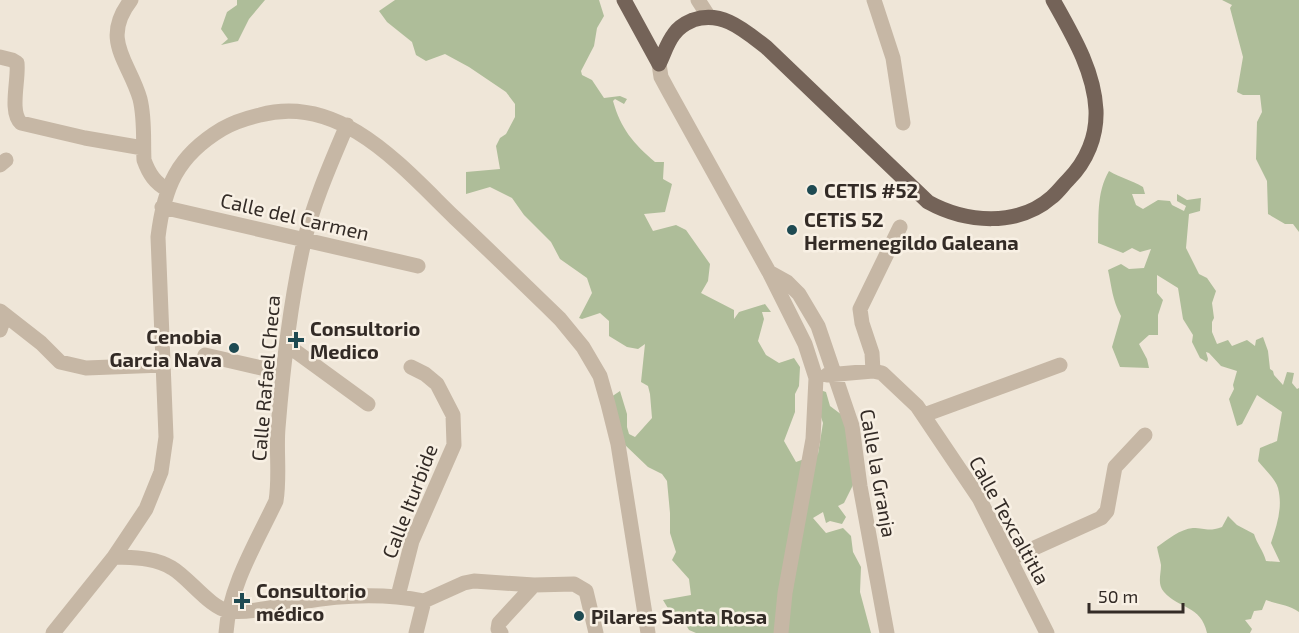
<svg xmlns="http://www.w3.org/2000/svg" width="1299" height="633" viewBox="0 0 1299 633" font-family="'Exo 2',sans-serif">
<rect width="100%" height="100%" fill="#efe6d8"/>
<!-- green -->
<path fill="#aebd99" d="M237,0H265L249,19L238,41L221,45L228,39L221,29L227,12L237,5Z
M395,0H599L604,16L597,28L594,46L581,71L582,75L592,80L604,98L620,96L627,99L624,104L615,99L613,101C621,129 633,143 655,162H664L663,179L672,184L665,212L644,214L653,231L676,225L686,230L710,264L708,281L701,293L734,310V319L739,312L765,304L771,312H762L764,319L758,341L766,355L779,363L794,358L800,367L799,386L795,394V412L784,441L796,462L818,454L823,423L811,387L826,392L830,406L842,415L859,473L844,503L838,506L846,517L842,524L830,521L826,523L823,512L813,518L826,533L843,528L851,536L853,552L861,567L860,592L871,633H696L689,630L686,625H678L663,600L691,595L689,579L672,560L676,552L670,533V513L667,481L662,474L648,467L624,444L611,397L620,391L627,414V427L629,434L635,437L652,418L650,394L648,386L641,382L645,344L638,349L627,347L609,336V321L600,313L582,319L579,318L592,293L587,278L560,259L551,242L524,215L512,198L490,187L466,194V172L500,169L496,146L500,138L506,134L515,117V104L506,92L469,67L445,54L426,61L416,55L412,42L387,22L379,11Z
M1222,0H1299V232L1293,224H1285L1268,214L1267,181L1256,159L1257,122L1262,112L1260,95H1243L1237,92L1243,57L1230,8L1232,5Z
M1109,171C1121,178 1131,180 1143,187L1145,194H1132L1136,205L1143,209L1158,200L1170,201L1172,205L1184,211L1186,206L1177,201V194L1187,200L1201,198L1200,211L1189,214L1186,248L1199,274L1207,278L1216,291L1212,303L1214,318L1212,322V332L1217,344L1228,340L1232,346L1247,340L1255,346L1256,340L1263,337L1268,351L1270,369L1273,371L1274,375L1283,385L1287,372L1294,373L1292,383L1297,389L1299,388V612C1290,605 1276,604 1266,600L1262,610L1254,611L1251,619L1245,620L1252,629L1250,633H1207C1201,605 1179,609 1164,592C1157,584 1161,575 1161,565C1160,559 1158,553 1157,547C1167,540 1180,529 1193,528C1205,528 1208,532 1222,527L1228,516L1237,525L1254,534C1257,544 1263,550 1266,561L1280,562L1271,543C1277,525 1283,507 1278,488C1275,478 1264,469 1258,461L1260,448L1277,441L1282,412L1257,395L1242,424L1237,426L1229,399L1234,389L1233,385L1237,371L1221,366L1209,353L1206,352L1208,359L1207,362L1200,358L1192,342L1193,335L1183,319L1178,288L1157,275V293L1163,300L1158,315V335H1149L1139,344L1147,359L1149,368L1120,367L1112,347L1121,316C1112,299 1112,288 1108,270L1121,264L1129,269L1144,268L1151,249L1140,252L1132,248L1123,253L1098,243C1099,219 1096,193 1109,171Z"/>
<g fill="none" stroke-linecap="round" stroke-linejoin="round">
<!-- minor -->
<path stroke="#c6b7a5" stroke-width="15" d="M131,0C100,40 129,61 140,99C145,119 143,140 144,160C149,174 155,183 168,190
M698,0L709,17
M874,0L893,58L903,123
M0,57L12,60L17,63C19,79 9,112 21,123L85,138L143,148
M659,64L661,77L668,90L769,272L805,344L816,378L813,439L785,593L781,633
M0,165L6,160
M162,207L418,266
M769,272L787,282L799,294L818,326L852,426L860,486L887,633
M0,311L41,343L60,362L86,368L163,365
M0,330L5,315
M287,345L368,404
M205,355L283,373
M873,371L872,353L862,323L860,309L900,227
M827,375L873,371L882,373L917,406L979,498L1047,633
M924,415L1060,365
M114,557C134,558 154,557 172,568C188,577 211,609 229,611C248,614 282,605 301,602C341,595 384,593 424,601
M1010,559L1101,518L1107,511L1115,467L1145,435
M398,596L412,541L454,445L453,415L437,384L425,374L411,367
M424,601L464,583L474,581L534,585L574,584L586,591L596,633
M53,633L114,557L146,509L161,472L166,437L158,237C164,187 177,156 222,129C234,122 247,118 260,115C341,93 403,168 455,218C490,251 525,285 560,319L583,347L600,376L608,404L618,444L648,633
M226,633C229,587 256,543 276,501C280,477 276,452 278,428C283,366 290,302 304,242C314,201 331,163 347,125
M416,633L424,601
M501,633L498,629L499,623L534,585"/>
<!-- major -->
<path stroke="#746358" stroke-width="15" d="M624,0L659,64
M659,64C664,54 667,43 674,34C678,28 686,23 693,20C722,10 744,30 766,47L928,202C966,223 1018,227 1052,197C1058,192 1063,185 1068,180C1087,161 1097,136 1096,110C1094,70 1072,34 1053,0"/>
</g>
<!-- markers -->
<g fill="#1e4a52" stroke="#f8f0e4" stroke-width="2">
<circle cx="812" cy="190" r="6"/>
<circle cx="792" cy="230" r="6"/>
<path d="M293 331h6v6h6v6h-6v6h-6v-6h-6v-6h6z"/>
<circle cx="234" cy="348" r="6"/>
<path d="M239 592h6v6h6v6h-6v6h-6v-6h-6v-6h6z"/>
<circle cx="579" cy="616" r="6"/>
</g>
<g text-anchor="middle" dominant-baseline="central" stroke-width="5" stroke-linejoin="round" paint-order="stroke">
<!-- poi labels -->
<g font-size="20" font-weight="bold" fill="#332b26" stroke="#f8f0e4" text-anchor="start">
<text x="824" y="190">CETIS #52</text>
<text x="804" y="219">CETiS 52<tspan x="804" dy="23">Hermenegildo Galeana</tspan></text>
<text x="310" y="328">Consultorio<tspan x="310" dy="23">Medico</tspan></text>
<text x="222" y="336" text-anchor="end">Cenobia<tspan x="222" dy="23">Garcia Nava</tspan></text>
<text x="256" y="590">Consultorio<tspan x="256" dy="23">médico</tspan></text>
<text x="591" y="616">Pilares Santa Rosa</text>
</g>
<!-- street labels -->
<g font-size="20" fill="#332b26" stroke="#f8f0e4">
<text transform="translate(295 216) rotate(13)">Calle del Carmen</text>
<text transform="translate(265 378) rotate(-85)">Calle Rafael Checa</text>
<text transform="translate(879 473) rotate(80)">Calle la Granja</text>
<text transform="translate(409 501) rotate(-69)">Calle Iturbide</text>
<text transform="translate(1010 520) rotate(61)">Calle Texcaltitla</text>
</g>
</g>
<!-- scale -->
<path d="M1089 603v9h94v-9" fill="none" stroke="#332b26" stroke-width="3"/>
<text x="1098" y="603" font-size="18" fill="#332b26" stroke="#f8f0e4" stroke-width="4.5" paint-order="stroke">50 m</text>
</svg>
